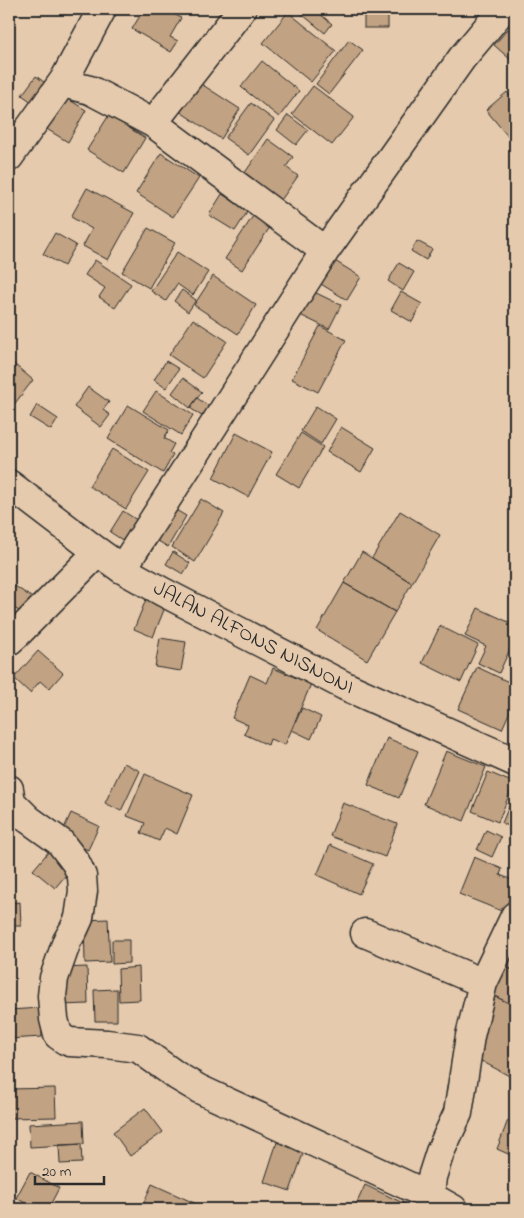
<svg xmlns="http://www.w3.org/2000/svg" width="524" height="1218" viewBox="0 0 524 1218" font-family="'Indie Flower',sans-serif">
<rect width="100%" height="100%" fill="#e5caad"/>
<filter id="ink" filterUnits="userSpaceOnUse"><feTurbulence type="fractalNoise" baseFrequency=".02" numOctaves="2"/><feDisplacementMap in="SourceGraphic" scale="10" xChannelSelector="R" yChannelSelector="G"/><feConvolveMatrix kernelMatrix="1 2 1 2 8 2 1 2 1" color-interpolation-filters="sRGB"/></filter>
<g filter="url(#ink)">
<!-- building -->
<path fill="#c1a282" stroke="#2b2b2b" d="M144,9H165L181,18L170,37L178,41L171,52L132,29Z
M300,9H314L332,24L325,33L298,11Z
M364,9H388V28H364Z
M288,12L336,51L311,82L263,43Z
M508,29L515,36V58L512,61L494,45Z
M349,40L363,50L329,94L316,84Z
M262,61L299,91L279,117L241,87Z
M36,76L57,92L43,110L22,95Z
M195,80L240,109L221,139L176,109Z
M313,86L354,117L332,145L292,114Z
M507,92L515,102V145L486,110Z
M63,96L86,110L68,142L45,128Z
M251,103L274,120L249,155L225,138Z
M109,115L145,138L124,173L87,150Z
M288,115L308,130L296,145L277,130Z
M268,139L293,157L286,167L298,176L279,203L242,177Z
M161,153L199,178L173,217L136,193Z
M87,188L134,213L108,260L83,246L92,229L71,217Z
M222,194L248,211L235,231L209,215Z
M253,216L270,227L242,270L225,259Z
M148,228L175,243L149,288L122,272Z
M55,233L76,245L64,266L43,254Z
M417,241L432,249L426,260L411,251Z
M177,252L208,272L193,295L177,284L166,301L151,291Z
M330,258L361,277L347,300L316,281Z
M95,260L131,284L115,308L99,297L105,288L85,275Z
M399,263L414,272L403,291L388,281Z
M213,276L256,305L238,334L194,305Z
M182,290L196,300L188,312L174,301Z
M310,290L341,305L329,329L298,314Z
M401,292L422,304L412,322L391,310Z
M193,319L227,341L203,378L169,355Z
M320,326L346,340L318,392L292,379Z
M9,360L33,380L9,411Z
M166,361L179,369L166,388L154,380Z
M183,378L202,392L190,408L172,393Z
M88,387L109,402L103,410L110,415L101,427L74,407Z
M156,391L193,415L181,435L143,411Z
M197,398L210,407L203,417L190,408Z
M37,405L58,419L51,430L30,417Z
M128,405L169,430L164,438L174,444L169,453L173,455L163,473L108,439Z
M316,406L336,419L321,444L301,431Z
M341,427L375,448L361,472L327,452Z
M236,433L272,452L248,497L213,478Z
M301,433L323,447L299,488L276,474Z
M112,449L149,472L126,509L89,486Z
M201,499L224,513L195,562L172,547Z
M169,506L186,516L168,547L158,541L147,558L139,554Z
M123,511L143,524L130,545L110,532Z
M400,511L440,535L412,583L372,558Z
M173,552L190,563L183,574L166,564Z
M362,552L412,583L395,612L344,583Z
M9,582L34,599L24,615L9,604Z
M344,583L395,612L367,660L317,630Z
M147,597L166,605L153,637L134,629Z
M478,608L515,625V638L499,673L478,663L486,646L465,636Z
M440,626L478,645L461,682L422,663Z
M160,638L186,642L181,671L155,667Z
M38,651L63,673L49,689L40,681L30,693L14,678Z
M477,667L515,685V700L502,729L458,709Z
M273,668L311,684L285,745L270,739L268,745L244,734L248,725L232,718L250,675L267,683Z
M302,708L321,717L311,739L292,730Z
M387,738L418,751L399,798L368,785Z
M446,751L486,767L464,821L424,804Z
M124,763L140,771L121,811L105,803Z
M488,772L514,783L498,822L472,811Z
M145,774L193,795L177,834L165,828L159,841L141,833L145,823L127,816Z
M515,792V829L502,823Z
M343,803L397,824L385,857L330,836Z
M71,813L99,826L88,850L60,837Z
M486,830L501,837L492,857L477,850Z
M330,845L373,864L359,894L317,875Z
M50,850L71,869L55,888L33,870Z
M474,857L502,869L500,875L515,881V885L504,912L459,894Z
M9,891H12L13,903L20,902L21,926H14V937H9Z
M108,919L110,962L85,963L84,920Z
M515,934V971L499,964Z
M112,940H129V963L112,964Z
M499,964L515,971V1006L486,992Z
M87,967L88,1004L61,1005L60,968Z
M139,967L140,1000L119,1001L118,969Z
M117,989V1021H95L94,990Z
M486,992L515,1006V1079L472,1056Z
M41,1008L42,1037L9,1039V1010Z
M55,1088L56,1117L9,1118V1089Z
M145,1108L163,1132L130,1156L113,1132Z
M508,1120L515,1123V1157L497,1149Z
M83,1121L84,1144L30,1147L29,1124Z
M277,1142L304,1151L290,1191L264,1182Z
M81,1144L82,1163L60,1164L59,1145Z
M30,1172L59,1188L48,1209H37L16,1198Z
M152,1184L201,1206L199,1209H141Z
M365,1185L405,1204L403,1209H354Z"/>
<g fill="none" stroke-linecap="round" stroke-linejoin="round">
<!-- minor casing -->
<g stroke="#2b2b2b" stroke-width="31">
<path id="minor" d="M64,80L102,9
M153,123L242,9
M9,157L64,80L74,86L90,90L153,123L325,251
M122,569L325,251L462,58L503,9
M9,641L17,634L98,552
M9,789L11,802L28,819L60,842L76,863L82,876L83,891L79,918L74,929L67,941L54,978L52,996L54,1019L58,1035L65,1040L70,1042L107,1044L138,1048L177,1076L199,1089L430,1196L453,1209
M365,933L483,983
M431,1209L430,1196L432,1177L440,1152L458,1113L470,1036L483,983L515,916"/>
</g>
<!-- major casing -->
<g stroke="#2b2b2b" stroke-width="31">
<g id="major">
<path id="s1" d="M9,484L98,552L122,569L163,592L345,686L515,762"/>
</g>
</g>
<!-- minor -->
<use href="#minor" stroke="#e5caad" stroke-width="28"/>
<!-- major -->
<use href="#major" stroke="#e5caad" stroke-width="28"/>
</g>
</g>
<g text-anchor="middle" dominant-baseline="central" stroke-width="4.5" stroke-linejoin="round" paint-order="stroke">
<!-- street labels -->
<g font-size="21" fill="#2b2b2b" stroke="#e5caad">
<text stroke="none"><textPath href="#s1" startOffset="290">JALAN ALFONS NISNONI</textPath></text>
</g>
</g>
<!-- margin -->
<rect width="524" height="1218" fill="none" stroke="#e5caad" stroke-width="30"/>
<rect x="15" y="15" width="494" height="1188" fill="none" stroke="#2b2b2b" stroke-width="2" filter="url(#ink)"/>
<!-- scale -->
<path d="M35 1176v8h69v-8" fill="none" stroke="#2b2b2b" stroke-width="2.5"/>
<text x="42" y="1176" font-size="15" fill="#2b2b2b" stroke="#e5caad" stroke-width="4" paint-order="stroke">20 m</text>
</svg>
